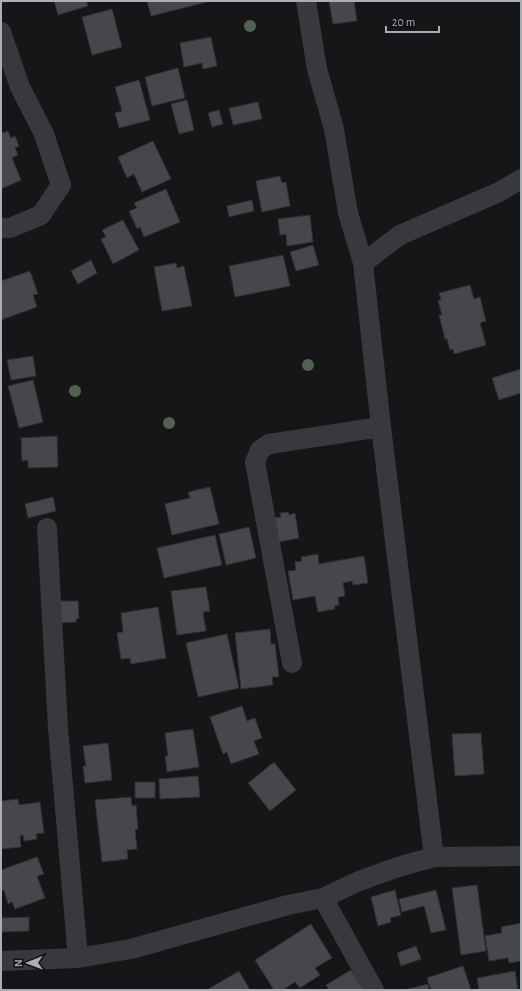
<svg xmlns="http://www.w3.org/2000/svg" width="522" height="991" viewBox="0 0 522 991" font-family="'Alegreya Sans',sans-serif">
<rect width="100%" height="100%" fill="#161618"/>
<!-- building -->
<path fill="#45474b" stroke="#303134" d="M54,1H86L88,6L58,15Z
M147,1H207V2L151,16Z
M329,1H354L357,21L333,24Z
M112,9L122,47L92,55L82,17Z
M211,37L217,66L203,69L202,63L184,67L180,43Z
M178,68L185,98L152,106L145,77Z
M139,80L150,120L119,128L115,113L122,111L115,87Z
M187,100L194,130L179,134L171,104Z
M258,102L262,119L233,125L229,108Z
M219,110L223,124L212,127L208,113Z
M8,131L11,138L15,136L19,146L15,148L18,155L12,158L21,180L1,189V133Z
M153,141L171,179L142,192L134,174L127,178L118,157Z
M280,176L282,183L286,182L290,206L262,212L256,181Z
M166,189L180,222L144,237L140,227L137,229L129,211L137,208L134,203Z
M252,200L254,211L229,217L227,206Z
M310,215L313,242L287,246L286,234L280,235L278,219Z
M123,220L139,250L113,264L101,239L106,237L102,230Z
M313,245L319,265L296,271L290,252Z
M283,255L290,286L235,297L229,266Z
M91,260L97,273L78,284L71,271Z
M176,263L177,268L184,266L192,306L162,311L154,267Z
M30,271L38,294L33,295L37,307L1,320V281Z
M470,285L474,299L480,297L486,321L480,323L486,345L454,354L453,349L450,350L447,339H445L439,315H442L438,301L441,300L439,293Z
M33,356L36,376L11,380L7,360Z
M521,369V393L499,400L492,378Z
M33,380L43,422L19,428L8,386Z
M57,436L58,467L28,468V460L22,461L21,438Z
M210,487L219,524L172,535L165,504L190,498L188,492Z
M53,497L56,511L28,518L25,504Z
M288,512L289,515L295,513L299,538L274,543L270,519L281,517L280,513Z
M249,527L256,558L226,565L219,534Z
M215,535L222,565L164,578L157,548Z
M318,554L319,564L364,556L368,583L353,585L352,581L343,583L345,596L338,597L339,605L334,606L335,609L318,612L315,596L293,600L288,571L296,570L295,562L302,561L301,557Z
M206,587L210,611L203,612L206,631L177,635L171,591Z
M57,601H78L79,618L76,619V622L58,623Z
M158,607L166,658L131,664L130,658L121,659L117,633L123,632L121,613Z
M270,629L271,644H275L279,677H272L273,685L241,689L235,633Z
M227,634L239,688L198,697L186,643Z
M242,706L247,721L255,718L262,738L254,741L259,754L231,764L227,752L223,754L210,717Z
M193,729L199,767L167,772L165,756H168L165,733Z
M481,733L484,774L455,776L452,734Z
M108,743L112,780L85,783L83,766H86L83,746Z
M274,762L296,790L270,811L248,783Z
M198,776L200,797L160,799L159,779Z
M135,782H155V798H135Z
M131,797L132,806L136,805L138,829L135,830L137,849L127,850L128,859L102,862L95,800Z
M18,799L19,805L40,802L44,833L36,834L37,839L24,841L23,835L20,836L21,847L1,849V801Z
M37,857L44,874L37,876L45,898L15,909L12,902L8,904L4,890L1,891V870Z
M477,885L486,951L461,955L452,888Z
M395,890L401,915L390,918L391,922L378,926L371,897Z
M436,890L446,930L431,933L424,906L402,912L399,899Z
M29,917V931L1,932V918Z
M521,923V961L509,963L508,958L489,961L485,936L502,933L501,927Z
M311,924L332,958L315,968L320,975L300,988L295,982L283,990H274L255,960Z
M416,946L421,959L401,966L397,953Z
M463,966L471,990H431L427,978Z
M351,970L364,990H329L326,985Z
M239,971L250,990H207Z
M515,971L518,990H479L477,978Z
M428,984L429,990H404Z"/>
<g fill="none" stroke-linecap="round" stroke-linejoin="round">
<!-- minor -->
<path stroke="#38393d" stroke-width="20" d="M306,1L317,69L334,129L348,213L363,263L381,427L434,857
M1,32L20,87L44,134L61,185L41,215L10,228H1
M363,263L400,235L499,192L521,179
M47,528L58,728L78,958
M292,663L255,462L260,450L269,444L381,427
M323,898L374,990
M1,961L78,958L131,949L288,905L323,898L359,881L398,867L434,857L521,856"/>
</g>
<!-- trees -->
<g fill="#526252">
<circle cx="250" cy="26" r="6"/>
<circle cx="308" cy="365" r="6"/>
<circle cx="75" cy="391" r="6"/>
<circle cx="169" cy="423" r="6"/>
</g>
<!-- border -->
<rect width="522" height="991" fill="none" stroke="#aaafb7" stroke-width="4"/>
<!-- north arrow -->
<g transform="translate(28 963) rotate(269)" stroke="#111113" stroke-width="3" paint-order="stroke">
<path d="M0-3L7 15L0 10L-7 15Z" fill="#aaafb7"/>
<text y="-6" font-size="11" font-weight="bold" text-anchor="middle" fill="#aaafb7">N</text>
</g>
<!-- scale -->
<path d="M386 26v6h53v-6" fill="none" stroke="#aaafb7" stroke-width="2"/>
<text x="392" y="26" font-size="12" fill="#aaafb7" stroke="#111113" stroke-width="3" paint-order="stroke">20 m</text>
</svg>
